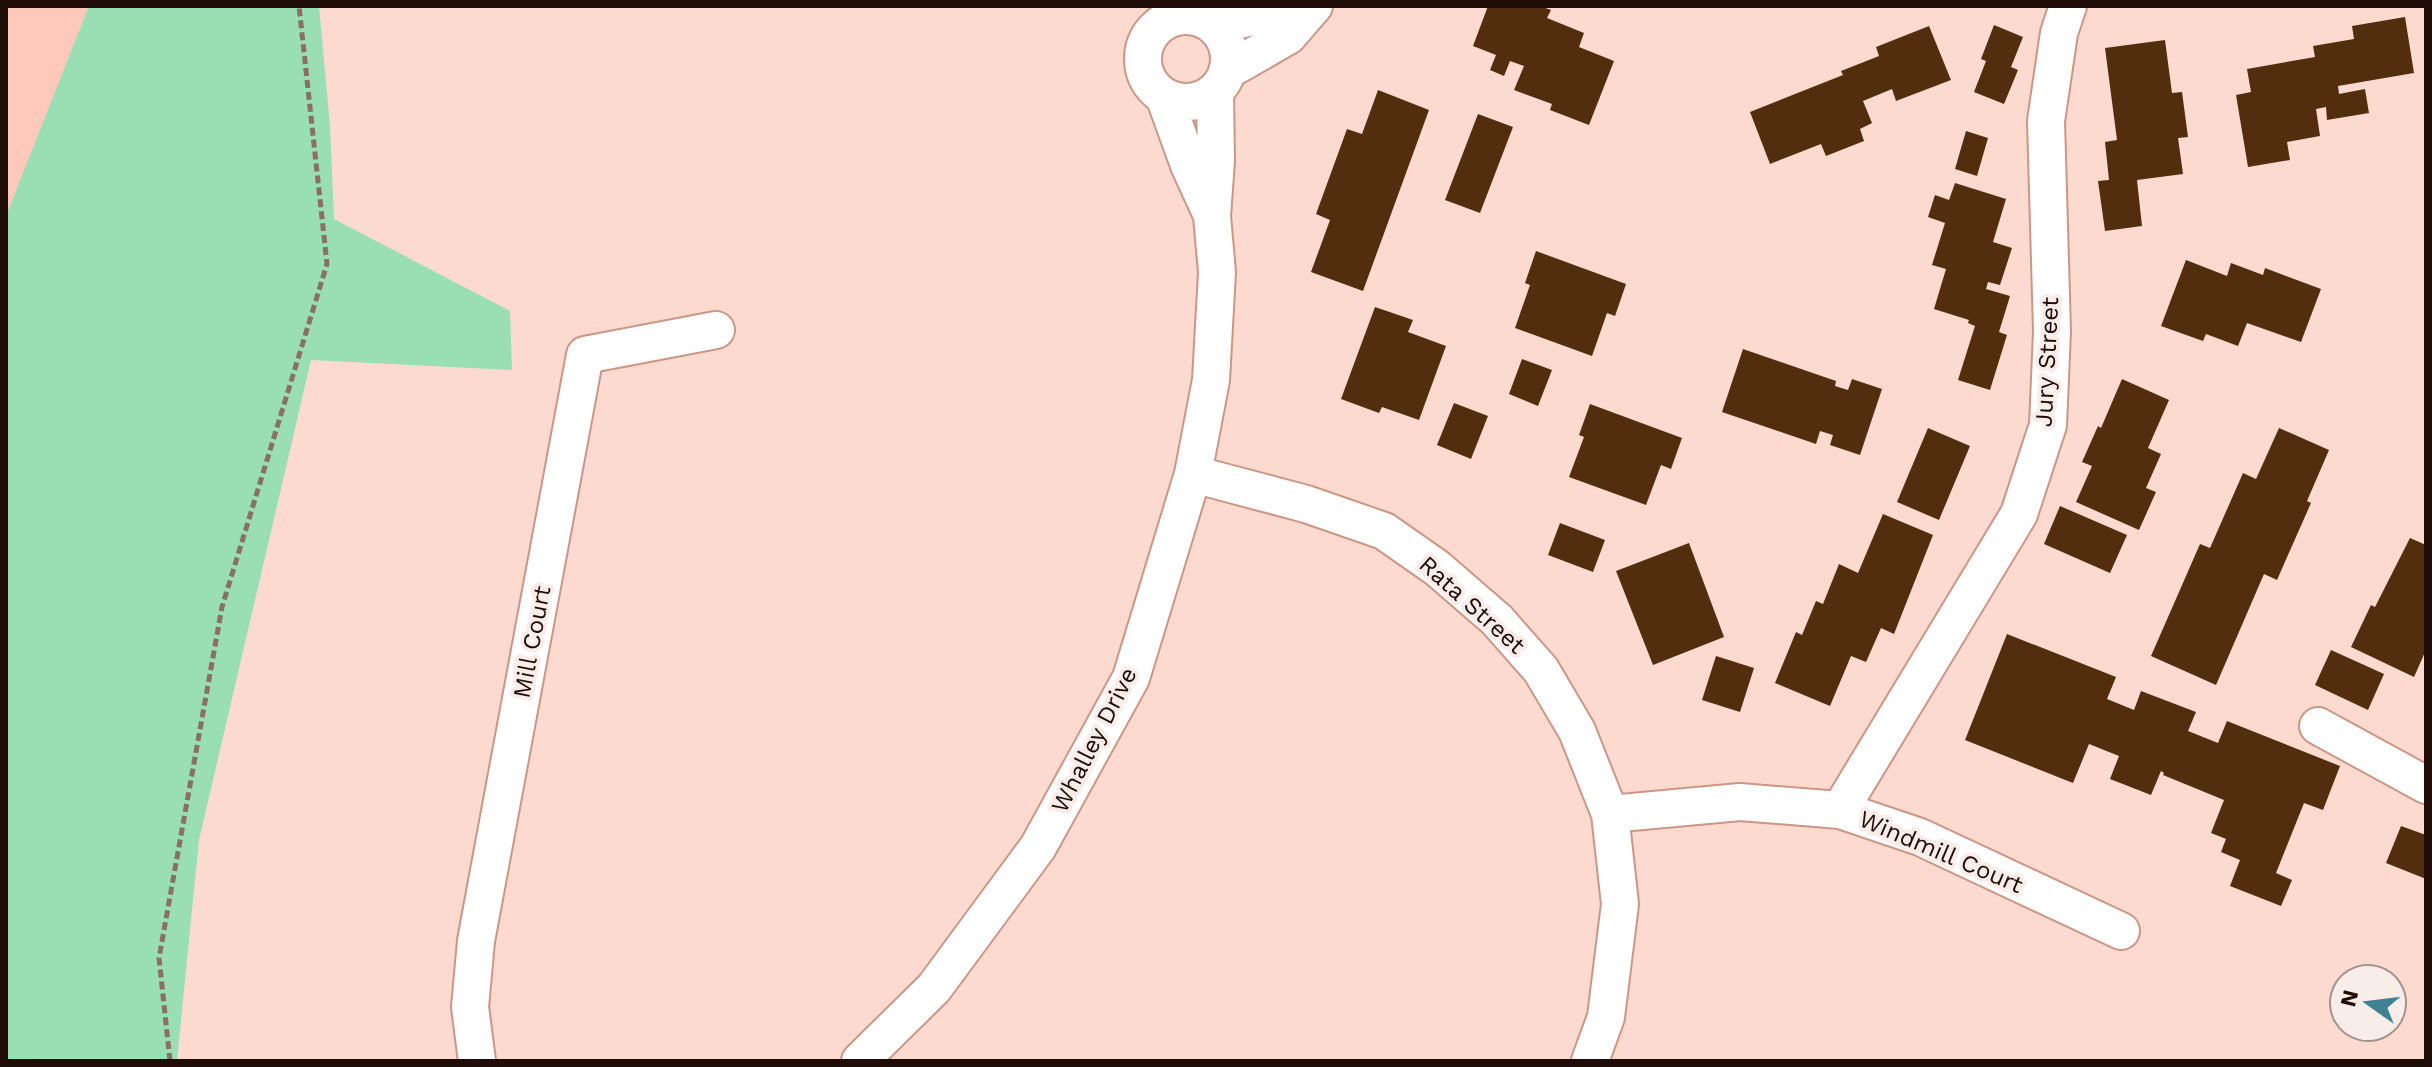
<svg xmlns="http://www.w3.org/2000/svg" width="2432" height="1067" viewBox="0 0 2432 1067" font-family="'Work Sans',sans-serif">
<rect width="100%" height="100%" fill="#fddacf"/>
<!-- built -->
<path fill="#fec9ba" d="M6,6H89L6,220Z"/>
<!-- green -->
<path fill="#9adeb4" d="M89,6H319L330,126L334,219L510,311L512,370L311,360L199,840L177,1061H6V216Z"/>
<!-- building -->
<path fill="#522d0e" d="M1488,6H1540L1551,10L1547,18L1584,33L1579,47L1614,61L1589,125L1550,110L1552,104L1514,90L1524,66L1510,61L1504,76L1490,70L1496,55L1473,46Z
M2405,17L2414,73L2338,86L2339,94L2365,89L2369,113L2327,120L2326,107L2316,109L2320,136L2287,142L2290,160L2248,167L2236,95L2251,92L2247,69L2315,57L2313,46L2354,39L2352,26Z
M1994,25L2023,37L2011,67L2018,70L2004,104L1974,92L1986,61L1981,59Z
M1929,26L1951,80L1896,101L1892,89L1863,101L1872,123L1860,129L1864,141L1826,156L1821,144L1770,164L1750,112L1843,75L1841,71L1879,56L1876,47Z
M2165,40L2172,93L2182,92L2188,137L2178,138L2183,174L2137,180L2142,226L2105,231L2098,181L2109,180L2105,142L2117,140L2105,48Z
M1378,90L1429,110L1363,291L1311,272L1330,220L1316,214L1347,129L1362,134Z
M1478,114L1513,127L1480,213L1445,200Z
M1966,131L1988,138L1977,176L1955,169Z
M1955,183L2006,199L1993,242L2012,248L2000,285L1988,282L1986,289L2010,296L1999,332L2007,335L1990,390L1958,380L1975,326L1968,323L1969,320L1934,309L1946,269L1932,265L1945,223L1928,217L1935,195L1949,200Z
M1536,251L1626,284L1615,316L1607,313L1592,356L1515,328L1530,285L1525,283Z
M2186,260L2227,276L2231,263L2263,275L2265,268L2321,289L2301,342L2247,323L2238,346L2206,334L2203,341L2161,326Z
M1375,307L1413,320L1408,332L1446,346L1419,420L1382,407L1379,413L1341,399Z
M1743,349L1836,381L1835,386L1848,390L1852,379L1882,389L1860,455L1830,445L1833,435L1820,431L1816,444L1722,412Z
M1522,359L1552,370L1538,406L1509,394Z
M2122,379L2169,400L2148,448L2161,454L2146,488L2156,492L2139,530L2076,502L2092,466L2082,462L2098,426L2101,428Z
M1454,403L1488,416L1471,459L1437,445Z
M1590,404L1682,438L1671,469L1661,465L1646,505L1569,477L1584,437L1579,435Z
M1928,428L1970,446L1939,520L1897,502Z
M2279,428L2329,450L2307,501L2311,503L2277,580L2264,574L2216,685L2151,656L2200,544L2210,548L2243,473L2256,479Z
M2060,506L2127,535L2110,573L2044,544Z
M1883,514L1933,535L1894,634L1881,628L1866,662L1851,656L1830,706L1775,683L1796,632L1802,635L1816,601L1823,604L1839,564L1858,573Z
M1560,523L1605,540L1593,572L1548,555Z
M2410,538L2426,545V650L2414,677L2351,647L2371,605L2375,607Z
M1689,543L1724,637L1653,665L1616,571Z
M2007,634L2116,677L2107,699L2134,710L2141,691L2196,712L2188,731L2218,743L2227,721L2340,766L2323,810L2304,803L2276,873L2292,880L2281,906L2230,886L2240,860L2221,852L2226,839L2211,833L2224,800L2163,775L2164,773L2161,771L2151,795L2110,779L2119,756L2089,744L2073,783L1965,740Z
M2331,650L2384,674L2368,710L2315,685Z
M1716,656L1754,668L1740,712L1702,700Z
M2401,826L2426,835V879L2386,863Z"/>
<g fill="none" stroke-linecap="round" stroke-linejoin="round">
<!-- street casing -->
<g stroke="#cc9686" stroke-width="40">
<path id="street" d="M1143 59a43 43 0 1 1 86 0a43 43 0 1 1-86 0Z
M1214,26L1281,10L1310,9
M1227,71L1288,36L1314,6
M1164,96L1189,165L1210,211
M1193,474L1306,504L1384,531L1437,568L1497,620L1541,670L1577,731L1610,814L1620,904L1606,1017L1590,1061
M2318,726L2426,785
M1840,810L2019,514L2048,425L2052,331L2046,121L2059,33L2068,6
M1610,814L1740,802L1840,810L1920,837L2121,931
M477,1061L470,1007L476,941L585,355L716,330
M860,1061L934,988L1038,847L1131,678L1193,474L1211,380L1217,272L1212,216L1216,161L1215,91"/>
</g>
<!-- path -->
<path stroke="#8a6f67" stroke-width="5" stroke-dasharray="8 4" stroke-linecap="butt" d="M170,1061L159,958L222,607L327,264L299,6"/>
<!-- street -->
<use href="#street" stroke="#fff" stroke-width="36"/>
</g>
<g text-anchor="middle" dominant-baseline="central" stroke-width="8" stroke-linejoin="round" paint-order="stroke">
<!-- street labels -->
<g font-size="24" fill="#1f0c07" stroke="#f9ede9">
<text transform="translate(2047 362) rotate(-87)">Jury Street</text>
<text transform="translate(1472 605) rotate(42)">Rata Street</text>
<text transform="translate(532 642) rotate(-79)">Mill Court</text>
<text transform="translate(1094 740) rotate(-63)">Whalley Drive</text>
<text transform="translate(1941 852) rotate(23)">Windmill Court</text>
</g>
</g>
<!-- border -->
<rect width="2432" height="1067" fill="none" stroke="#1f0c07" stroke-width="16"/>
<!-- north arrow -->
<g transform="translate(2368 1003) rotate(284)"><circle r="38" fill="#f9ede9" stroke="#a2938f" stroke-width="2"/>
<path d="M0-6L14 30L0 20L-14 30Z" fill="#3f8293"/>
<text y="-12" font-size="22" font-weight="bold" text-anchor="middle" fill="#1f0c07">N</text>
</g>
</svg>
